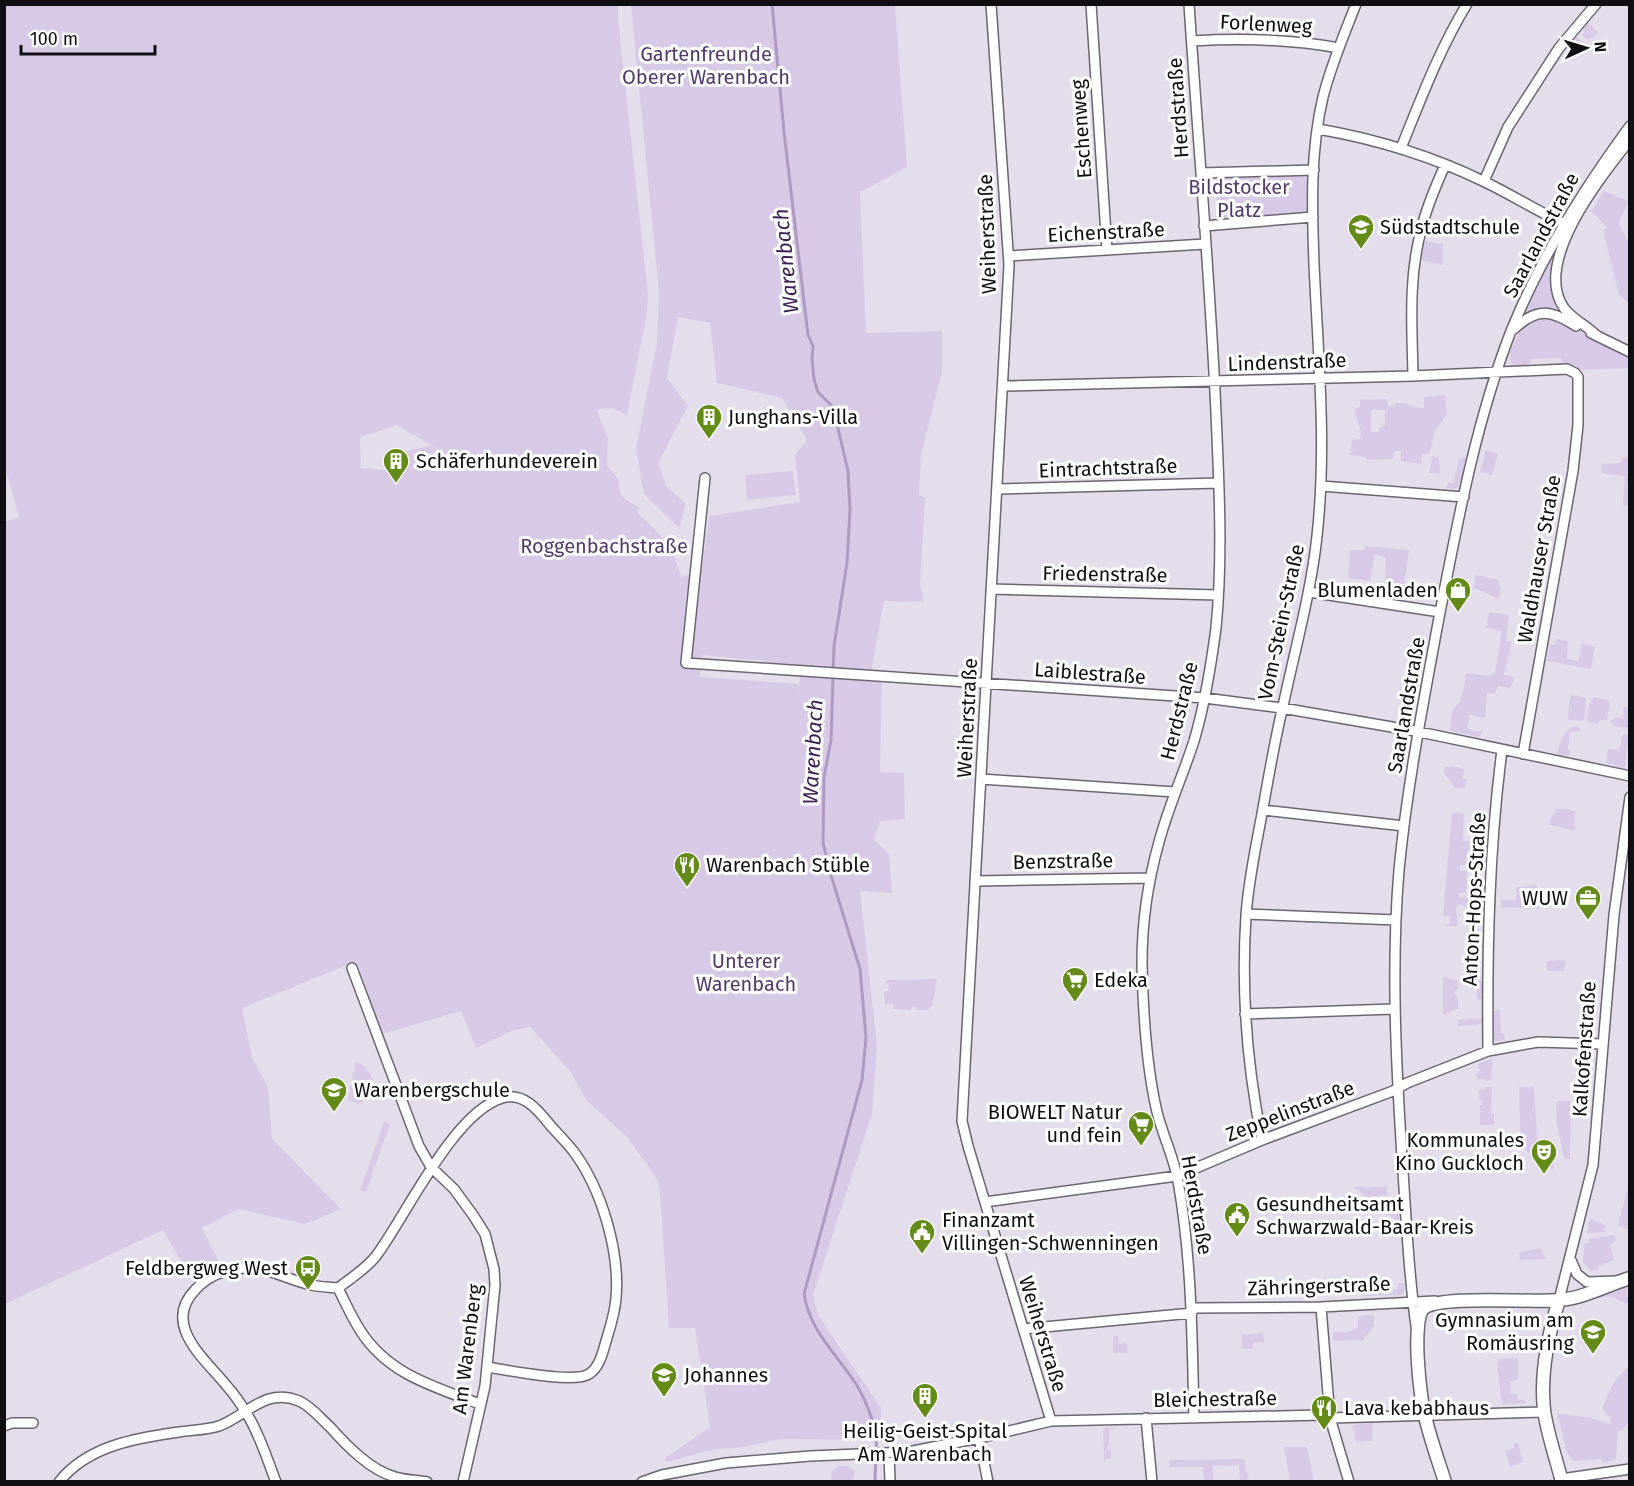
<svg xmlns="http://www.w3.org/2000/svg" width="1634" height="1486" viewBox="0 0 1634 1486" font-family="'Fira Sans',sans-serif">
<rect width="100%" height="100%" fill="#e4ddeb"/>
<!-- green -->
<path fill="#d8cae7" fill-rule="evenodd" d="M5,5H618V20L648,294L647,312L627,415C616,409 608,405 597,411L608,439L607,466L619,480C618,497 625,500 639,507L638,514C657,528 676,553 681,577L702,568L709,516L800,502L795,455L807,440L782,398L717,383L710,323L678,317L667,378L688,406L658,463L666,486L686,504L679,528L644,494L636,449L657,343L659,292L631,5H895L907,167L860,192L866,333L942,331V371L921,455L919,496L925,497L920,585L924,602L884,601L871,672L703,655L700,677L798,684V692L801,674L844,679H882L880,772L904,773L905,819L880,821L874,840L889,854L892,893L860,891L877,1046L872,1114L813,1295L818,1315L881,1408V1440L782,1439L743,1447L711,1450L666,1462L665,1458L710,1427L695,1328H669L660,1192L657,1179L628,1138L586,1100L570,1071L530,1027L514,1030L476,1048L461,1011L382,1034L357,961L242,1008L252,1057L268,1087L272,1139L341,1209L305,1224L239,1209L202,1228L219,1262L191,1278L163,1230L5,1304L4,522L19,517L5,467ZM397,425L456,460L431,446L399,452L387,470L361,468L360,437Z
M1588,23L1598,32L1591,39H1586L1582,35L1585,31L1583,29Z
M1577,37L1586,45L1579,52L1575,53L1568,46Z
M1308,175V214L1229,221L1218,218L1215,177Z
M1604,191L1628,201L1619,223L1629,243V303L1619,295L1603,230L1608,228L1591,211Z
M1564,229L1554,292L1558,310H1541L1522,317L1539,278Z
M1425,241L1443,244L1442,265L1421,260Z
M1549,316L1563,320L1591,337L1629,357V368L1580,370L1575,365H1565L1561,358L1531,359L1528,367C1524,367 1518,368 1514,366C1501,359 1521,326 1530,321C1535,318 1543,317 1549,316Z
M1445,395L1447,413L1435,432L1429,454H1422L1421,464L1401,461V451H1394L1393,459L1367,460L1365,457L1350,455L1352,440L1360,439L1361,432L1354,409L1360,407V400L1387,399L1388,406H1395V403C1408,401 1413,409 1424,408V397ZM1371,410H1385V425L1379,428V432H1371Z
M1486,450L1498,454L1492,475L1480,472Z
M1432,456L1439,458L1440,474L1429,473Z
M1466,457L1461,482L1459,483V486L1454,489L1446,488L1448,483L1453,484L1459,459Z
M1622,458H1629V506L1623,505L1625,476L1602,473L1601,464L1621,463Z
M793,471L796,495L747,500L745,475Z
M1365,546L1409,550L1404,586L1385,580L1386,558L1375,554L1370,581L1348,578L1350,550H1364Z
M1476,575L1498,580L1501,590L1499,598C1489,595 1483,591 1473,588Z
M1489,612L1509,615L1506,641L1512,642L1504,675L1515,677C1514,682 1511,684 1510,688L1498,686L1495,694L1487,693L1485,718L1470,715L1467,729L1482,732L1480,737L1450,731L1452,711L1460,701L1464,688L1466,673L1489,676L1495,672L1502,631L1486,628Z
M1557,639L1568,641L1567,659L1579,661L1582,643L1595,647L1591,669L1547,661L1550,644L1555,645Z
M1571,694L1586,698L1584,721L1569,720L1568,714Z
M1594,697L1608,700L1610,703L1607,720H1600L1598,723L1588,722C1586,714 1588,703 1594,697Z
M1624,707L1629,708V728L1614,726L1610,721L1616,717L1623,718Z
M1574,726L1580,728L1579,732L1572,731L1570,733L1568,749L1571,751L1568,756L1557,754C1561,741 1562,732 1574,726Z
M1623,734H1629L1625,766L1623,768L1606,763L1608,749L1619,750Z
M1452,766L1464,769L1462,778L1467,779L1465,788H1455L1444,773L1445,767Z
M1557,809H1568L1575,812L1574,828L1576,831L1550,825V820Z
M1452,812L1464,814L1463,841L1488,843L1486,851L1467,850L1466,865L1460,866V871H1467L1466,893H1459V897L1483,900V909L1467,908L1459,904L1456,908L1458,926H1445V924H1450V916H1443Z
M1534,885L1537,886L1539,909L1501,907V900H1516L1517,887Z
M1566,960L1564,971H1547V961Z
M1443,977L1458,980V988L1453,993L1458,997V1009L1453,1010L1443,1015Z
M937,979L932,1006L927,1010H916V1007H912L911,1010L894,1009L893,1004H885L884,992L888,991L889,984L885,983L887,980Z
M1464,980L1482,981L1483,999L1477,1000V988H1473L1472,984L1465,985Z
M1500,1010L1501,1033L1504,1034L1505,1040L1494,1041V1011Z
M1482,1018V1023L1478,1025L1458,1026V1020Z
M1493,1058L1491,1080L1477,1079L1476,1073H1479L1480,1069H1477L1478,1064Z
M356,1061C376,1071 379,1092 359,1104L348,1100Z
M1486,1087H1492L1491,1113L1494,1114V1125H1480V1105H1482V1100H1479V1090L1485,1089Z
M1519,1087H1534L1538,1154H1555L1553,1169L1544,1165V1162L1530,1157V1153L1521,1148Z
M1558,1101H1571L1570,1159L1564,1158L1557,1124L1556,1104Z
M384,1122L390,1124L366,1192L360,1190Z
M1629,1182L1630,1229H1628L1618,1226Z
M1363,1186L1364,1188L1387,1186V1195L1366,1197L1354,1187Z
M1397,1196L1400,1237L1395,1238L1394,1218L1389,1215H1385V1209Z
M1590,1219L1605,1225L1606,1228L1603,1229L1606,1232L1587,1233Z
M1614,1235L1616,1240L1610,1245L1614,1260L1600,1266L1597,1270L1591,1271L1583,1262L1584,1243H1588L1589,1239Z
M1541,1248L1546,1259L1520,1260L1519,1252Z
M1398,1283H1404V1293L1401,1295L1364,1296V1292L1398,1289Z
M1629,1285V1289L1626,1290L1629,1303L1625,1304C1611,1293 1605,1297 1588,1300L1587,1299Z
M1374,1315V1326L1363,1340L1333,1341V1332H1348L1358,1328V1316Z
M1263,1333L1264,1342L1253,1343V1349H1243L1241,1335Z
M1113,1336H1118L1119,1344L1127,1343L1128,1353H1113Z
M1518,1358V1380L1510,1381L1511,1394H1517L1518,1400H1525V1403L1502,1404L1497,1363L1500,1359Z
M1629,1366L1630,1414L1628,1417L1629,1422L1621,1431H1618L1616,1459L1612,1461L1603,1463L1601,1459L1573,1461L1567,1453L1557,1413L1591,1418L1611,1424V1420L1602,1408L1614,1382Z
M1373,1423L1372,1441L1356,1442L1352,1425Z
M1103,1428H1121L1109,1429V1446H1108V1450H1111V1458L1104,1460Z
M1518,1443L1523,1462L1510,1467L1505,1451L1514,1448L1513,1444Z
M1284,1447H1307L1314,1481H1290Z
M1244,1459L1249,1481H1240L1239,1465L1213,1466V1482L1204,1481L1203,1467H1170L1169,1460Z
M839,1466C847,1466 851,1466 855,1473L852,1481H832L831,1472Z"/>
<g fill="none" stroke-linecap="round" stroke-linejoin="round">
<!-- stream -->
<path stroke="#ae9ac1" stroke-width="3" d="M772,4L784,132L808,335L813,346L812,360L814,379L818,392L833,407L848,471L850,510L847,563L834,646L831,740L824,777L823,842L829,869L860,969L866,1038L862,1080L804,1294C810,1332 836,1353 856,1384C863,1395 869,1410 873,1422C879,1440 875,1462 875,1482"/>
<!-- minor casing -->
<g stroke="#6b6571" stroke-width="12">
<path id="minor" d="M991,4L1009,265L962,1121L968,1146L1051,1421
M1091,4L1107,250
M1189,4C1198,141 1210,277 1216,413C1219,484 1223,557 1216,628C1211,666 1205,704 1194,741C1183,775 1168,808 1159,842C1148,881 1142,922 1142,963C1143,1012 1146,1065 1157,1112C1163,1136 1174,1158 1178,1181C1192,1260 1192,1338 1194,1417
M1192,41C1241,38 1290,39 1339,48
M1318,129C1376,139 1432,156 1485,182C1512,195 1537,211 1563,223
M1401,148C1421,99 1439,50 1467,4
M1201,173L1314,170
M1484,181L1508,127L1559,48L1596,4
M1204,226L1313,217
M1009,256L1205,244
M1514,329C1537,307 1551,310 1576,326
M1591,333L1630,352
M1596,335C1586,325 1573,320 1564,308C1532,262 1601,176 1630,140
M1413,376C1412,327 1408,275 1422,227C1427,205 1436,186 1445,165
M1003,386L1413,376L1567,369L1575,373L1578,377V425L1573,471L1523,754
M705,478L686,663L1205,698L1282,708L1415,731L1630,776
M1321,486L1464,497
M998,489L1218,483
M991,589L1218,595
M1309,592L1440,612
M981,779L1175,792
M1263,810L1404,826
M976,881L1150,878
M1246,914L1396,920
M352,968L419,1146L431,1167L454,1189L473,1215L485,1234L494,1269L495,1285L485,1386L463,1482
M1245,1014L1394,1009
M1488,1051C1487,950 1489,850 1502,750
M1262,1140C1247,1066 1241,992 1246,916C1248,884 1255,851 1261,819C1268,781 1274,743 1283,706C1295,649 1311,593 1317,536C1327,446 1318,354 1314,264C1312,209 1310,151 1323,97C1331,65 1344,35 1356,4
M985,1202L1177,1176L1262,1140L1393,1091L1407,1083L1488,1051L1538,1042L1603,1044
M1571,1260L1577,1274L1587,1282L1617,1281
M338,1288C345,1302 351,1316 360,1330C387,1374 435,1387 480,1404
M1559,1300L1593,1165L1614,915L1630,797
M1321,1307L1330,1418L1349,1482
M1192,1308L1321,1307L1435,1301
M1416,1326C1408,1270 1406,1213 1402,1157C1396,1062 1391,966 1399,870C1407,787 1423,704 1438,623C1457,525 1475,424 1511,331C1541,257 1582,191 1630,126
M1023,1329L1192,1313
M1146,1418L1152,1482
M4,1426L12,1423H33
M979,1438L988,1482
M889,1454L890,1482
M1561,1479L1630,1469
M59,1482C87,1446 136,1438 179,1432C191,1430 207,1430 219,1426C248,1415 265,1387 299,1401C311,1406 320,1418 330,1427C347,1446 370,1470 395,1477C405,1480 416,1480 427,1482
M276,1482C267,1459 260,1435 247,1414C241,1404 234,1394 226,1385C204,1358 161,1324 196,1289C209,1275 226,1269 245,1268C268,1267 288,1280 311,1285C320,1287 329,1287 338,1288C351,1278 366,1269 376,1256C406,1216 453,1113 502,1098C524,1092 538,1110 550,1125C558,1134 567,1143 574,1152C602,1190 620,1252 616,1298C615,1312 611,1325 607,1338C603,1350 601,1366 589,1374C574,1384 507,1370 487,1367
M642,1482L662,1475L726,1463L810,1456L908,1452L979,1438L1051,1421L1322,1415L1330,1418L1544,1412"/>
</g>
<!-- major casing -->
<g stroke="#6b6571" stroke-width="15">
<path id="major" d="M1559,1300C1548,1335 1540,1373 1544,1410C1547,1433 1556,1458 1562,1482
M1445,1482C1438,1460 1430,1438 1425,1416C1420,1399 1411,1318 1424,1308C1441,1295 1533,1303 1560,1300C1584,1298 1607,1285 1630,1278"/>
</g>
<!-- minor -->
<use href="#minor" stroke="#fff" stroke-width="9"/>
<!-- major -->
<use href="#major" stroke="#fff" stroke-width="12"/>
</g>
<!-- icons -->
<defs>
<g id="school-pin" transform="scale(1.35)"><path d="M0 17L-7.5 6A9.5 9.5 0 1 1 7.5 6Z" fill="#648b17" stroke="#fff"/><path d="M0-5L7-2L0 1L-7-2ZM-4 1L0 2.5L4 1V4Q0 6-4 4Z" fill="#fff"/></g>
<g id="building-pin" transform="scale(1.35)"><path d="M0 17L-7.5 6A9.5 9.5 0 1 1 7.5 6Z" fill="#648b17" stroke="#fff"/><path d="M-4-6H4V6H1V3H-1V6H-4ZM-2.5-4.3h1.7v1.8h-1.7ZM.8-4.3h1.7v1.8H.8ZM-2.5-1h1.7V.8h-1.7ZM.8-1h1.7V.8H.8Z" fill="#fff"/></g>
<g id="shop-pin" transform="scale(1.35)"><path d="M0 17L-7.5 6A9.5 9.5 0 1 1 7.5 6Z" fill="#648b17" stroke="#fff"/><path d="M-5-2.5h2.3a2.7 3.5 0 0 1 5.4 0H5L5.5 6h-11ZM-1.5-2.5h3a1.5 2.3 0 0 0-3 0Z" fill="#fff"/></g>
<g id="restaurant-pin" transform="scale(1.35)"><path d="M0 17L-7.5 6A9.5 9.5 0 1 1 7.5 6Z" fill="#648b17" stroke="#fff"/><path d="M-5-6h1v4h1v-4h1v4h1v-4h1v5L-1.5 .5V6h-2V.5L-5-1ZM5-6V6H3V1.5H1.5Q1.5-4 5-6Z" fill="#fff"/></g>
<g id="office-pin" transform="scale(1.35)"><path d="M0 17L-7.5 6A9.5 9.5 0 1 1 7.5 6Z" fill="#648b17" stroke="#fff"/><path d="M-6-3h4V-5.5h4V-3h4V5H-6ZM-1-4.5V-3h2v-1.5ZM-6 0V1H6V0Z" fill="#fff"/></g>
<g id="supermarket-pin" transform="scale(1.35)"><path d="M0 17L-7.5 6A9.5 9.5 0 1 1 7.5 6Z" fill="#648b17" stroke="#fff"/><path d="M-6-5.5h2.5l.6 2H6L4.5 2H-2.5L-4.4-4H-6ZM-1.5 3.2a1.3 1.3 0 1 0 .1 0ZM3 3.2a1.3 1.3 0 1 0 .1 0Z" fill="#fff"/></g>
<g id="theatre-pin" transform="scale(1.35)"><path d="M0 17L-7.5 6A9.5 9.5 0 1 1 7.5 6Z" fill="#648b17" stroke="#fff"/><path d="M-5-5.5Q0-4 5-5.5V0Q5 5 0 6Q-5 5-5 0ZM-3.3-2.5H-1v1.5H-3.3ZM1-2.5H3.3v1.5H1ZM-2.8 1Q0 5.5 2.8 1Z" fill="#fff"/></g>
<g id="civic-pin" transform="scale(1.35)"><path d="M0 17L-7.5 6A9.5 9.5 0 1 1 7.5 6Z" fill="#648b17" stroke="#fff"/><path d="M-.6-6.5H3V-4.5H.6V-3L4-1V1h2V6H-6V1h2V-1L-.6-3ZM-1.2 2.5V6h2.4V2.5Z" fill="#fff"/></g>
<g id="bus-pin" transform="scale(1.35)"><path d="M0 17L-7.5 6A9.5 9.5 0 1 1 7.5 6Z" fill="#648b17" stroke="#fff"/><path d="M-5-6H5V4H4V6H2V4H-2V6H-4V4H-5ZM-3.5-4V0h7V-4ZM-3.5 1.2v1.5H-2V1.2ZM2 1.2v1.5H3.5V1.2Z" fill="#fff"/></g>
</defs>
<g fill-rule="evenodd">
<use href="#school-pin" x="1361" y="227"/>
<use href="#building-pin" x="709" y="417"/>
<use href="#building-pin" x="396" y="461"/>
<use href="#shop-pin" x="1458" y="590"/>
<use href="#restaurant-pin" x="687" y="865"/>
<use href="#office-pin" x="1588" y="898"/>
<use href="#supermarket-pin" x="1075" y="980"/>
<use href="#school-pin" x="334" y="1090"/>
<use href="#supermarket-pin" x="1141" y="1124"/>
<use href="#theatre-pin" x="1544" y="1152"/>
<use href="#civic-pin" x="1237" y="1215"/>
<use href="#civic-pin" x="922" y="1232"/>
<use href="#bus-pin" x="308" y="1268"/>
<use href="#school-pin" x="1593" y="1332"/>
<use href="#school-pin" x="664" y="1375"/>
<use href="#building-pin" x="925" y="1396"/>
<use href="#restaurant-pin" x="1324" y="1408"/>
</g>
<g text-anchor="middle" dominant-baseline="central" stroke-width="6" stroke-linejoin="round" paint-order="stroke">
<!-- street labels -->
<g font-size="20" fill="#100e13" stroke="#fff">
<text transform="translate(1266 24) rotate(3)">Forlenweg</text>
<text transform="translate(1178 108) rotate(-94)">Herdstraße</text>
<text transform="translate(1081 129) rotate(-94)">Eschenweg</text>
<text transform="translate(1106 232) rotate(-3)">Eichenstraße</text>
<text transform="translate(987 234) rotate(-92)">Weiherstraße</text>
<text transform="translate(1541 235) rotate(-62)">Saarlandstraße</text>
<text transform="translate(1287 362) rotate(-2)">Lindenstraße</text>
<text transform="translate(1108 468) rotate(-2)">Eintrachtstraße</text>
<text transform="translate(1539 559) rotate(-80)">Waldhauser Straße</text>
<text transform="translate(1105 574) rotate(1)">Friedenstraße</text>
<text transform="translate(1281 622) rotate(-78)">Vom-Stein-Straße</text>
<text transform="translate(1090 673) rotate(4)">Laiblestraße</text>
<text transform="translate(1406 705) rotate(-80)">Saarlandstraße</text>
<text transform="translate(1179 711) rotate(-76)">Herdstraße</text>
<text transform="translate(967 718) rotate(-87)">Weiherstraße</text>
<text transform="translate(1063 861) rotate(-1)">Benzstraße</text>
<text transform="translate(1474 899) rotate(-87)">Anton-Hops-Straße</text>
<text transform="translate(1584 1049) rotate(-86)">Kalkofenstraße</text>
<text transform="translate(1290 1111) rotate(-21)">Zeppelinstraße</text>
<text transform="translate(1197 1205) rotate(80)">Herdstraße</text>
<text transform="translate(1319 1286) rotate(-2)">Zähringerstraße</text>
<text transform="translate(1043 1334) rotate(73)">Weiherstraße</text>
<text transform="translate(467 1349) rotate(-83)">Am Warenberg</text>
<text transform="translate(1215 1399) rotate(-1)">Bleichestraße</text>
</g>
<!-- park labels -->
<g font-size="20" fill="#53386b" stroke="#fff">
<text x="706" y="54">Gartenfreunde<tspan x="706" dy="23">Oberer Warenbach</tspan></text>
<text x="1239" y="187">Bildstocker<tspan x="1239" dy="23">Platz</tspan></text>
<text x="604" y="546">Roggenbachstraße</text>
<text x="746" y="961">Unterer<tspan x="746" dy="23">Warenbach</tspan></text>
</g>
<!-- poi labels -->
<g font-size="20" fill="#100e13" stroke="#fff" text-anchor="start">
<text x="1380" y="227">Südstadtschule</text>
<text x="728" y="417">Junghans-Villa</text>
<text x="416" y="461">Schäferhundeverein</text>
<text x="1438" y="590" text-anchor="end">Blumenladen</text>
<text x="706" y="865">Warenbach Stüble</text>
<text x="1568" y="898" text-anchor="end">WUW</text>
<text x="1094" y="980">Edeka</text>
<text x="354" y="1090">Warenbergschule</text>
<text x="1122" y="1112" text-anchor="end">BIOWELT Natur<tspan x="1122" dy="23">und fein</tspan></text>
<text x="1524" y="1140" text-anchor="end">Kommunales<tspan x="1524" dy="23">Kino Guckloch</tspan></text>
<text x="1256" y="1204">Gesundheitsamt<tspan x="1256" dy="23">Schwarzwald-Baar-Kreis</tspan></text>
<text x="942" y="1220">Finanzamt<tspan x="942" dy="23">Villingen-Schwenningen</tspan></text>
<text x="288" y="1268" text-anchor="end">Feldbergweg West</text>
<text x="1574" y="1320" text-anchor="end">Gymnasium am<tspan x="1574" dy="23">Romäusring</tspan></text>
<text x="684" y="1375">Johannes</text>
<text x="1344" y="1408">Lava kebabhaus</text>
<text x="925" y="1431" text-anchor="middle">Heilig-Geist-Spital<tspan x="925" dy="23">Am Warenbach</tspan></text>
</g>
<!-- water labels -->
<g font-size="21" font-style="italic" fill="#3d2153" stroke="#fff">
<text transform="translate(786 261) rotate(-96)">Warenbach</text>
<text transform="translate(813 752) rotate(-87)">Warenbach</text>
</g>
</g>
<!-- border -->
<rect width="1634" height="1486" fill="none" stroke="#100e13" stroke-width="12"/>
<!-- north arrow -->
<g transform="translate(1586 48) rotate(86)" stroke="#ffffff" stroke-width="4.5" paint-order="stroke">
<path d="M0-4.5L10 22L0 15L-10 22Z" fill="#100e13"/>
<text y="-9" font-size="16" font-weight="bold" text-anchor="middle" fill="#100e13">N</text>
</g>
<!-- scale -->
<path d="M21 45v9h134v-9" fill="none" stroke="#100e13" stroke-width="3"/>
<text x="30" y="45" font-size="18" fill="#100e13" stroke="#ffffff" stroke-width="4.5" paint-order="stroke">100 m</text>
</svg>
